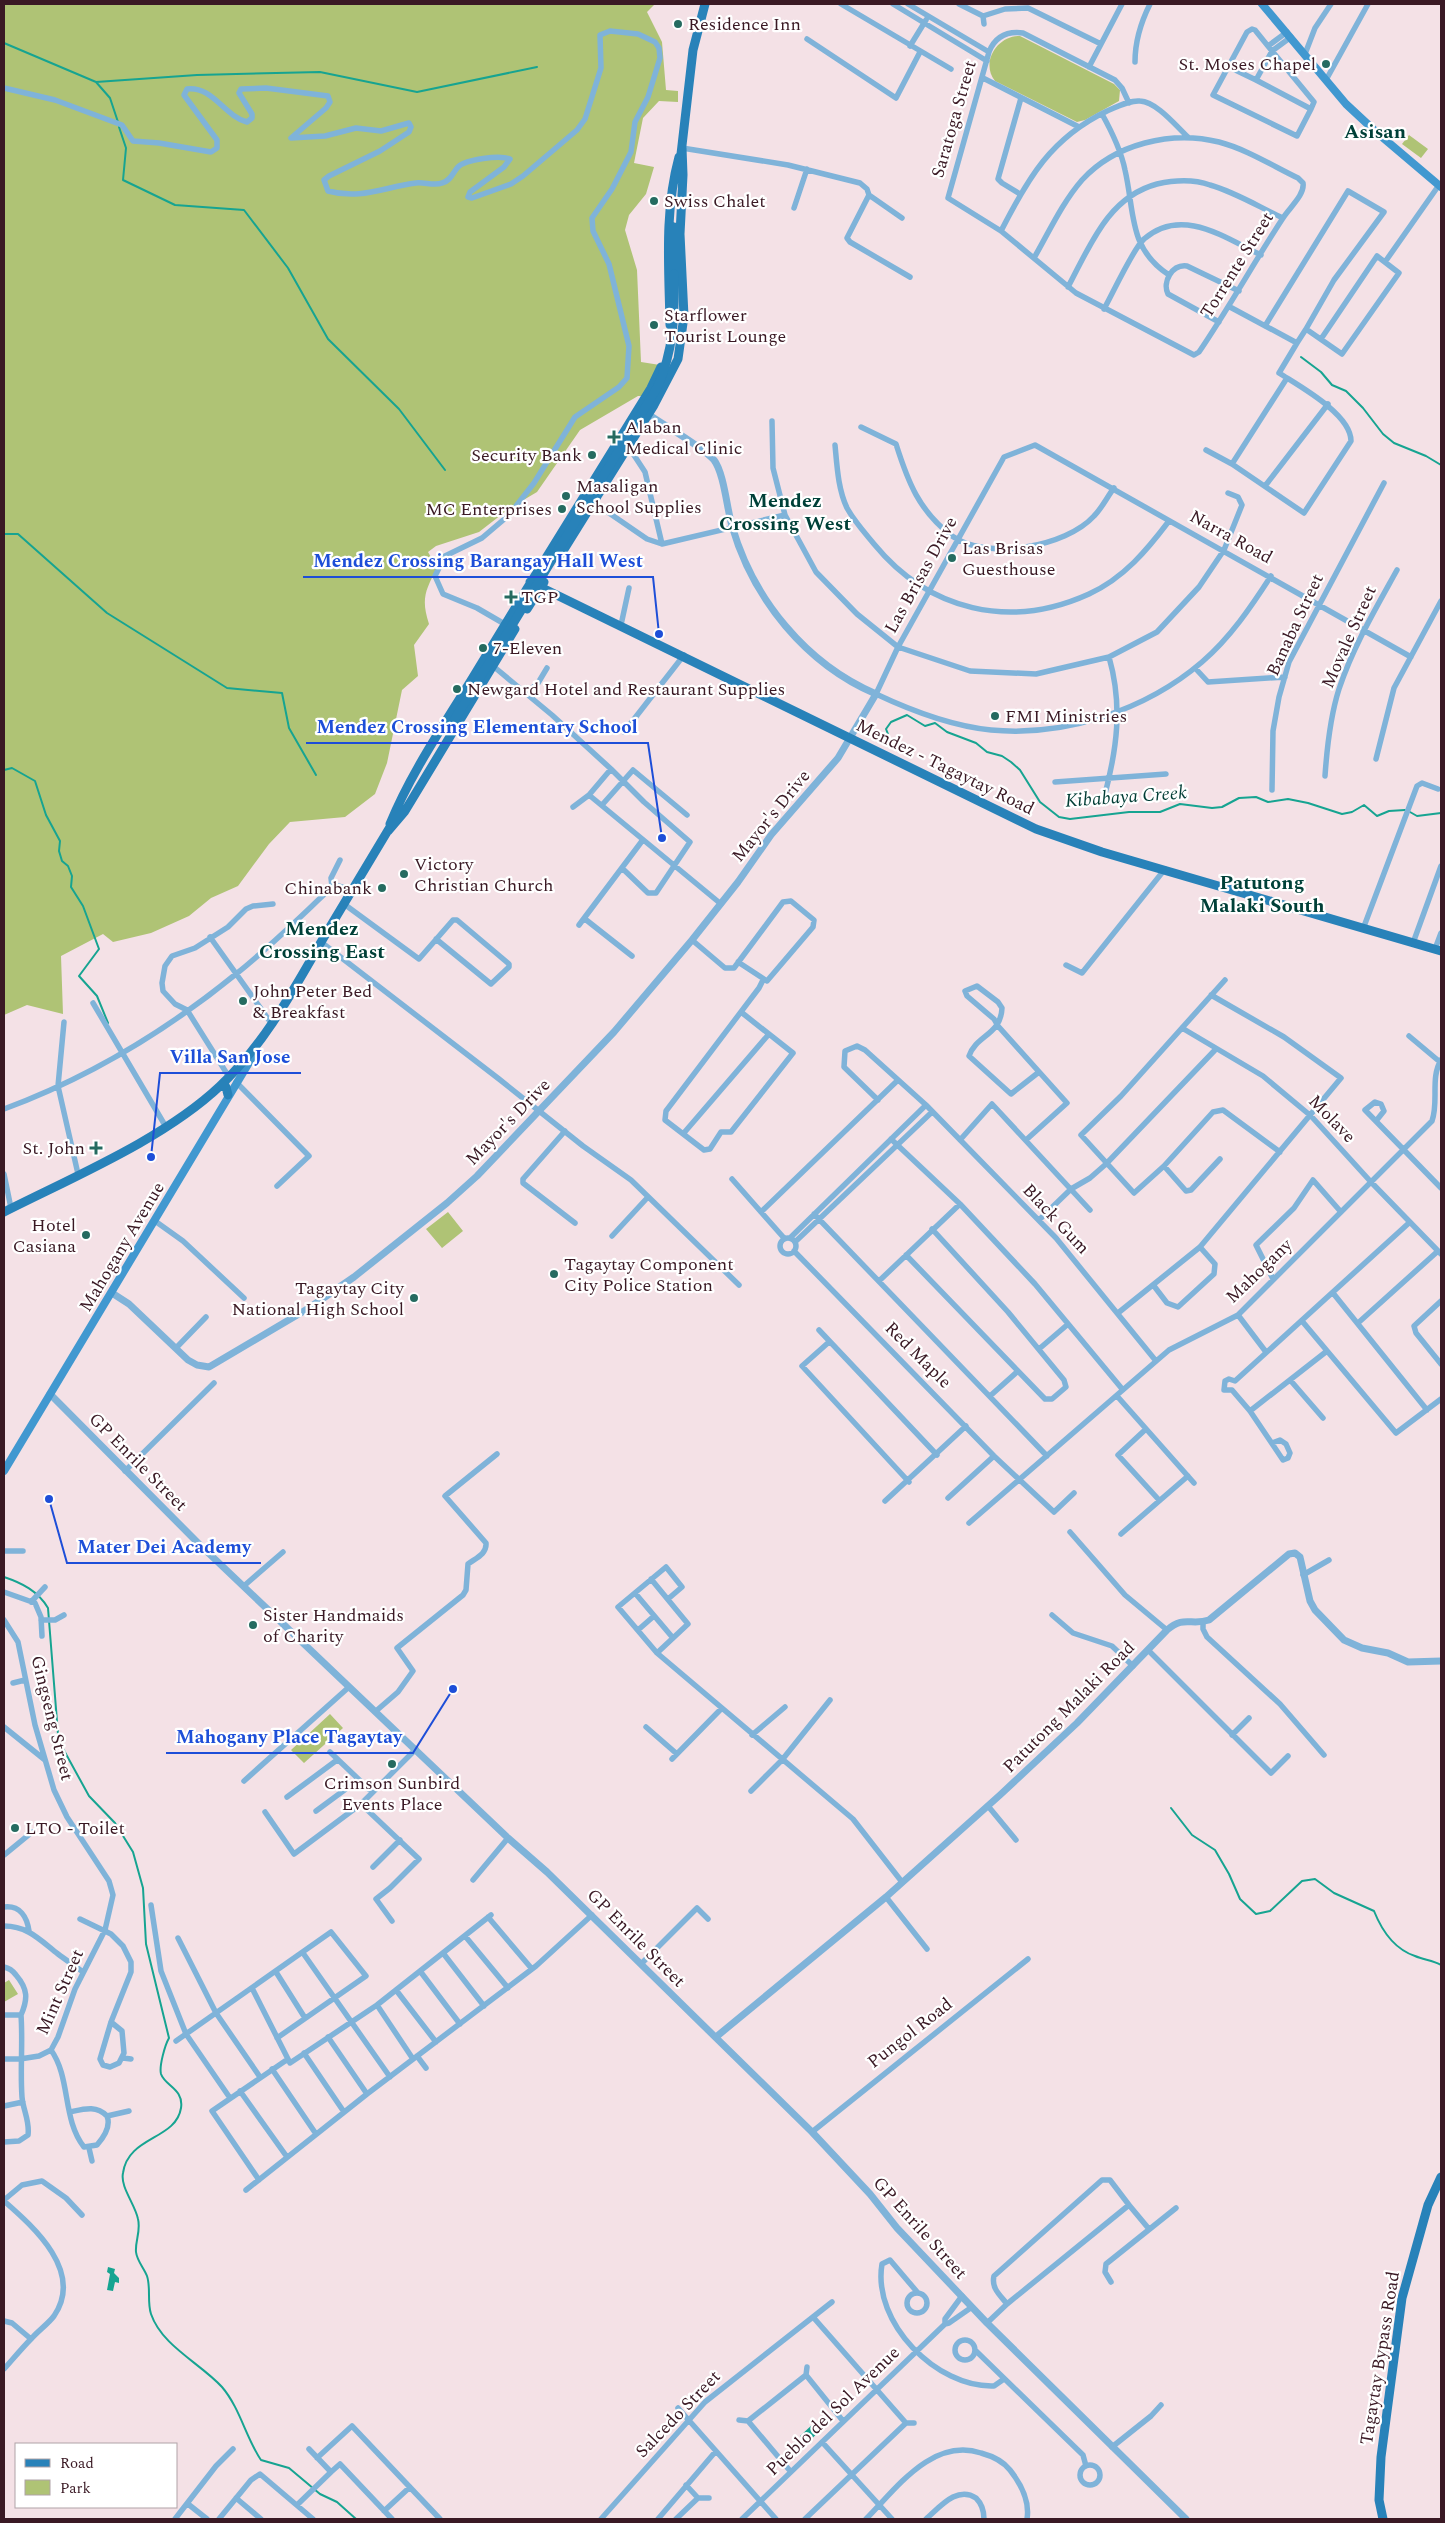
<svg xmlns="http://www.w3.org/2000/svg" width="1445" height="2523" viewBox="0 0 1445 2523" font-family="Spectral,serif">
<rect width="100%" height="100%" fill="#f4e1e6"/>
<!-- green -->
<path fill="#afc375" d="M4,4H655L647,12L662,42L666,90L678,91V102L659,101L643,118L634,163L654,167L646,194L629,215L625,230L637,270L641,362L660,365L644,396H638L580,430L537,492L510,508L479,532L436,546L428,552L437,568C425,591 421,599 429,624L414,645L418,676L402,690L387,763L375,794L345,817L290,822L269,844L238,886L211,898L189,916L151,933L113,942L103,934L61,956L63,1014L27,1005L4,1015Z
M1020,36L1114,84L1120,90L1119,101L1085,120L1077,122L995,81C980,62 998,35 1020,36Z
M1409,135L1428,149L1421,158L1402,144Z
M448,1212L463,1231L442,1248L426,1229Z
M330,1714L343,1728L304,1763L291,1750Z
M9,1980L18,1994L4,2002V1983Z"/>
<!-- water -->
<path fill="#16a491" d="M108,2267L115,2269L114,2273L119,2278V2283L115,2282L113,2291L107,2290L110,2274L107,2272Z
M813,2424L820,2431L807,2443L800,2436Z"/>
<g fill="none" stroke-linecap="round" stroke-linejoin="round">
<!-- stream -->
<path stroke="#16a491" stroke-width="2" d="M4,43L96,82L197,75L320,72L417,92L537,67
M96,82L110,98L118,122
M119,127L126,148L123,180L175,205L244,210L288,268L328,339L399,409L445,470
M1301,357L1321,372L1332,385L1346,391L1363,408L1383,434L1394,443L1426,456L1441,465
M4,534H18L107,613L227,688L282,693L289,728L316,775
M888,734L886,729L891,722L907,715L925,726L935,723L947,732L976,743L987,752L1002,756L1011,762L1020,770L1040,802L1059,817L1070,819L1129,812H1160L1180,804L1212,808L1222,807L1239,798L1256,797L1268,802L1288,799L1308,803L1342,814L1352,812L1364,805L1377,816L1389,811L1405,810
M4,770L12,768L35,781L46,815L60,841L59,851L62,861L68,866L72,876L71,887L83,906L99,949L79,976L97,996L108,1023
M1410,812L1417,816L1441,813
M4,1577C22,1583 38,1591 48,1608L58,1734L61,1745L89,1796L115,1823L133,1852L143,1888L146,1944L169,2038C165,2045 159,2066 161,2074C165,2086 184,2089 181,2108C176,2140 128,2136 123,2173C120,2187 135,2204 138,2219C141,2231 135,2241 136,2252C137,2261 144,2268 147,2276C151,2288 147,2302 151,2314C162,2346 200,2363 222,2387C240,2408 246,2438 261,2460L289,2468L320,2494L337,2502L356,2519
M1171,1808L1192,1835L1215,1850L1229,1874L1240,1899L1256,1914L1270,1911L1302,1881L1315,1879L1334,1893L1374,1911C1382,1931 1394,1949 1415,1956C1424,1960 1433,1960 1441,1965"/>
<!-- minor -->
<path stroke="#7fb3d9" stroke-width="5.5" d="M841,4L951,69
M893,4L987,61
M908,4L989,52
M959,4L983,16L1005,9L1028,8L1101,44
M983,16L984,24
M1291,37L1272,51L1256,80L1311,109L1297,136L1213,95L1247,32L1252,29L1255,30L1272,51L1314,102L1311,109
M807,39L896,98L920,52
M910,46L926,20
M1268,46L1287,32
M1305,54L1315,28L1331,4
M1135,62C1135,42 1141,22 1150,4
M1227,66L1256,80
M1089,67L1122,4
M983,78L1079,127
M1326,80L1368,4
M4,88L55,100L122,125L133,141L159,143L211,152L217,148V140L184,95L187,89C213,86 224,116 247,122L252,118V114L239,93L241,89L266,88L328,96L330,102L326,108L291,138L325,136L356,128L381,131L409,123L411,127L409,132L380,151L329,176L324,180L328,191C361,200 384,187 416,183C424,182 435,186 442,183C451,181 453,172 458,167C466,159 500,155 510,159L504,167L470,192L468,197L472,198L511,184L523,176L577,130L585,119L601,68L600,35L610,31L638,34L655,42L659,48L660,58L648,97L635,122L631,152L612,189L592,218L593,231L609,264L629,346L627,378L619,387L575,417L534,483L509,515L482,538L445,556L435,576L443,594L477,608L508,626
M1102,114C1112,132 1121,150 1125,170C1135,213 1128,248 1169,275
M682,148L788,165L860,183L867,189L869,195L847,238L850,242L910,277
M1020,194L1002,183L998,179L1021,98
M869,195L902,218
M794,208L807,169
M1001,231C1028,178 1051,138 1107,111C1117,107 1129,100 1140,101C1157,102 1176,126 1188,137
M1034,258C1049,232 1062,203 1082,180C1115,144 1171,130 1219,142C1246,149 1273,166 1298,178L1303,183C1305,195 1289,208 1283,218C1254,262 1229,308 1199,352L1194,355L1076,293L1001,231L948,198L989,52C995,37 1007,31 1023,33L1115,80L1122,88L1129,103
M1385,262L1439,185
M1068,287C1090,246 1108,197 1157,184C1175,180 1193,179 1210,185C1235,192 1259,207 1283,218
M1230,307L1297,343L1306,329
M1104,309C1112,295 1134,247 1144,239C1182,206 1225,238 1261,255
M1219,322L1168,294C1162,282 1172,264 1187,266L1239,291
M1265,326L1348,191L1384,212L1334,280L1306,329L1342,354L1399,273L1377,256L1321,339
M772,421L773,468L785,515L816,572L857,614L898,647L970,671L1036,674L1109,657L1157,632L1199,587L1224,550L1242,505L1238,497L1228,493
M861,427L896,444C908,482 919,511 952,536C987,561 1066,547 1094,516C1102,508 1107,497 1114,488
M835,445C837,466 838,489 847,508C854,521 865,533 874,544C929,611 1010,630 1089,594C1124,578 1147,550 1169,521
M628,446L645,472L662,544
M1206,450L1232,464L1304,513L1351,441C1351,414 1299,386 1279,373L1297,343
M1232,464L1287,378
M1265,486L1328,404
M593,502L647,539L662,544L785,515
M1271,576C1251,607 1230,638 1202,662C1146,710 1065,737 991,730C951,726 912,711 876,694L898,647L1004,457L1035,445L1411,657
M621,625L629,588
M493,666L552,715L611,769L644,802L690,842L656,893H648L623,869
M1195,668L1208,682L1285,677
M526,693L538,683L547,668
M624,732L684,655
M1376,759L1394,688L1441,601
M1325,776C1327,747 1330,717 1339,689C1353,647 1376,608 1397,570
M1055,782L1166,774
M1272,790L1273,731L1279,697L1289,662L1384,483
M589,795L611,769
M1104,798C1117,749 1123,706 1109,657
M602,805L633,770L687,815
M573,807L589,795L721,904
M332,887L331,878L340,860
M344,904L419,959L453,920H457L509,964V967L491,984L436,939
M585,919L632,956
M579,925L642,841
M1363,929L1417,786L1422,783L1438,789
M210,937L271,1023
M692,940L725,968H734L783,902L791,901L814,920L813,927L767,981L738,962
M321,942L499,1079L583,1146L631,1180L739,1285
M1413,943L1441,866
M1435,949L1441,933
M1066,965L1082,973L1165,869
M1225,980L1121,1096L1081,1135L1134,1193L1164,1166L1213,1112L1223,1110L1280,1152
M93,1003L166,1127
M741,1012L793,1053L731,1132H721L710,1149L704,1150L665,1120L666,1111L759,988L763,980
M64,1022L58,1086L78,1174
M1182,1028L1263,1076L1311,1116L1371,1182L1441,1254
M1409,1036L1440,1062
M229,1077L187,1010L175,1004L163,991L162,983L165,966L172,956L195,948L228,927L246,909L253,906L273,904
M236,1082L309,1156L277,1186
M878,1100L844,1067L845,1051L857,1046L865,1050L926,1105L1056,1238L1156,1361
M4,1109C88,1078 166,1031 236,974C270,947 301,916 332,887L335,885L352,890
M1376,1121L1384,1111L1381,1104L1375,1102L1365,1110L1441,1188
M565,1131L523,1179V1183L575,1223
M683,1134L769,1034
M891,1139L960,1204L1035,1284L1123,1390
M960,1140L992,1104L1090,1210
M1026,1140L1067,1103L998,1026L994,1019L967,996L965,991L977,986L998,1002L1002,1008C1001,1035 976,1035 969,1056L1011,1094L1039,1072
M1164,1166L1186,1191L1191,1190L1220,1159
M4,1174L11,1208
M732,1179L784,1238
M761,1212L898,1080
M814,1214L1047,1456
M1039,1220L1071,1189L1090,1178L1106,1164L1215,1050
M155,1221L183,1241L244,1298
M612,1236L648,1197
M791,1237L926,1105
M780 1246a8 8 0 1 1 16 0a8 8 0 1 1-16 0Z
M795,1242L932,1112
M794,1251L994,1456L1054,1512L1074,1493
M906,1255L1045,1399H1052L1066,1387L1064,1380L1008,1312L932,1229
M1273,1279L1256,1245L1294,1208L1313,1180L1341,1212
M879,1281L960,1204
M1154,1286L1167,1303L1178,1307L1214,1274L1215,1264L1200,1247
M1333,1293L1427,1410
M1441,1301L1414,1326L1416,1333L1441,1364
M1118,1313L1200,1247L1341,1078L1284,1037L1211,995
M1238,1315L1266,1352
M1302,1321L1396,1433L1441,1399
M1358,1323L1438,1251
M819,1330L937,1455
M829,1342L802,1366L909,1482
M176,1348L206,1317
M1039,1349L1067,1325
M1291,1381L1323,1418
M990,1396L1018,1371
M1117,1396L1194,1483
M1250,1411L1327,1351
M1146,1429L1118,1455L1159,1500
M1272,1443L1280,1440L1286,1444L1290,1453L1288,1458L1283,1460L1250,1411L1232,1390H1224L1225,1381L1229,1379L1235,1381L1410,1222
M125,1471L214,1383
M948,1498L994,1456
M885,1501L966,1426
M969,1523L1169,1350L1238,1315L1432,1121C1439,1102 1430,1078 1441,1060
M1070,1532L1125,1595L1167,1630
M1121,1534L1188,1476
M4,1551H23
M1303,1575L1329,1560
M651,1579L688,1624L657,1653L853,1819L902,1882
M245,1585L283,1552
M4,1592L35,1603L41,1617L42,1636
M635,1593L673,1638
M31,1602L45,1587
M1052,1615L1073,1633L1112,1646L1133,1666
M4,1620L18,1642L35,1725L54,1790L67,1817L109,1881L113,1895L105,1930L75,1989L58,2037L51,2050L39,2056L20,2059H4
M41,1620H55L64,1615
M1203,1622V1629L1207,1637L1280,1704L1324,1755
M638,1630L654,1616
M1148,1650L1271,1773L1288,1756
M657,1653L618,1607L666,1567L682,1587L668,1599
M13,1683L25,1680
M376,1711L398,1692L413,1671L397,1648L463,1595L466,1590L468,1564C476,1558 487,1554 486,1543L445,1496L497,1454
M4,1727L45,1760
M646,1727L677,1754
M752,1735L785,1707
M1232,1735L1249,1718
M330,1752L372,1792
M672,1759L721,1709
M244,1781L349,1687
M751,1791L782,1760L830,1700
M287,1797L337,1760
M361,1804L419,1859L390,1888L376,1899L392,1921
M988,1806L1016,1840
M316,1811L358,1780
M265,1812L294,1854L361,1804L416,1749
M4,1855L32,1832
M373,1867L400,1840
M473,1880L508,1838
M886,1897L927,1949
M151,1905L161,1971L186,2034L230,2098
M4,1907C20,1905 27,1917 29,1931
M488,1917L532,1969
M80,1919L111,1934L123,1946L131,1962V1972L111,2022L100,2059L103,2065L110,2067L119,2063L124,2053L122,2031L111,2022
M4,1926C28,1926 40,1940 58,1954C66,1960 75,1966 83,1972
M465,1936L508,1988
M178,1938L216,2013L260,2077
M303,1953L390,2077
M443,1953L484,2006
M641,1964L697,1908L708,1919
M4,1967C9,1968 13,1971 16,1975C28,1989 28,1999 21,2015H4
M420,1971L460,2024
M276,1972L305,2018
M252,1988L290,2063L377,2005L491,1915
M396,1990L436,2042
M377,2005L413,2059
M328,2037L367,2094
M176,2041L331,1932L366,1976L277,2038
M51,2050C71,2078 62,2119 84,2147L97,2145C104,2137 111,2126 107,2116C96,2105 84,2109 70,2112
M304,2053L344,2112
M417,2056L426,2068
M123,2058L131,2059
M272,2069L316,2134
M240,2091L287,2157
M4,2106L23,2102
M107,2116L129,2111
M812,2132L1028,1959
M4,2142L19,2141L28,2135C30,2121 23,2110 22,2097C20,2069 23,2043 21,2015
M89,2148L92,2161
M259,2180L212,2111L288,2059
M246,2190L367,2094L536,1966L592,1915
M4,2200L22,2185L42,2181L66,2198L82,2215
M4,2201C35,2228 84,2272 54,2316C48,2324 39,2330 32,2338C22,2348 13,2359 4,2369
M1129,2205L1149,2229
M1111,2282L1105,2272L1106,2264L1176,2208
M918,2293L890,2260L882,2264C872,2323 937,2388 994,2386L1004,2379
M907 2303a10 10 0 1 1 20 0a10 10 0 1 1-20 0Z
M813,2317L906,2423H914
M4,2321L12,2323L31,2339
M987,2323L1007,2304L1129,2205L1110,2180H1102L994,2276C991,2288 1000,2295 1007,2304
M945,2324V2319L962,2296
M955 2350a10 10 0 1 1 20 0a10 10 0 1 1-20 0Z
M975,2350L1083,2455L1086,2466
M806,2375L843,2421
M806,2375L807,2367
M678,2408L776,2519
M739,2420L748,2421
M748,2421L806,2375
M748,2421L791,2472
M822,2442L892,2519
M1112,2447L1151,2416L1161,2405
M317,2458L352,2426L440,2519
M1080 2475a10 10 0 1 1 20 0a10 10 0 1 1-20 0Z
M331,2472L340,2464L392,2519
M236,2498L261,2519
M698,2498H709
M188,2504L207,2519
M297,2505L331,2472L309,2449
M384,2511L410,2487
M175,2519L216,2466L233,2449
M219,2519L251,2480L260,2474L313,2519
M601,2519L705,2402L832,2302
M658,2519L716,2451
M676,2519L698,2498L686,2485
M742,2519L945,2324L949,2323L972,2307
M805,2519L906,2423
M866,2519C896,2489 932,2437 981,2453C992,2456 1003,2461 1010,2470C1021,2484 1030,2501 1027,2519
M926,2519C939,2508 957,2485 976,2498C982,2504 984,2511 984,2519"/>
<!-- tertiary -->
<path stroke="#7fb3d9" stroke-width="7" d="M112,1293L129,1304L188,1360L197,1365L209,1367L309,1308L354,1277L447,1203L477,1176L614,1032L692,940L738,882L771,835L838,758L876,694C806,664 753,599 732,526C727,509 724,473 714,460C702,446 665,426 648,414
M50,1394L199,1544L508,1838L547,1872L812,2132L870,2194L897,2228L987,2323L1186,2519
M716,2037L886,1897L1000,1795L1077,1723L1167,1630C1184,1615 1191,1626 1209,1620L1289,1554L1295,1553L1300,1557L1310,1601L1315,1610L1344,1640L1362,1648L1388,1653L1408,1662L1441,1661"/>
<!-- secondary -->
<path stroke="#4198d0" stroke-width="8" d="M1262,4L1346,104L1375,131L1441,187
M4,1471L256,1051"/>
<!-- primary -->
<path stroke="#2882b9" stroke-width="9" d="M681,154L693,50L705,4
M674,274V227
M670,325C669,268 664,212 679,157
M561,554L654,405L678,359L684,316L680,234L683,175L682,148
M530,582L1036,829L1102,852L1441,951
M527,609L544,582
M390,824C412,770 448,719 478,669C535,575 593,482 651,388L661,367
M388,831L405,811L515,629
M220,1086L226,1087L228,1095
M4,1212C73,1177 164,1139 220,1086C264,1045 294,989 324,937C346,900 368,864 390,827
M1383,2519L1379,2500L1381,2457L1402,2298L1428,2205L1441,2177"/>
<!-- primary-bridge -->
<path stroke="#2882b9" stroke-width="9" d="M448,730L657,388C674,350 675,315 674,274"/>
</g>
<!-- markers -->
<g fill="#256b60" stroke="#fff" stroke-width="2">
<circle cx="678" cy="24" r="5"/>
<circle cx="1326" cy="64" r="5"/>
<circle cx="654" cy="201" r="5"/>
<circle cx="654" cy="325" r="5"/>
<path d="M611.5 429.5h5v5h5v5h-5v5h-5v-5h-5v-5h5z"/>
<circle cx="592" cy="455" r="5"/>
<circle cx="566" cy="496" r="5"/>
<circle cx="562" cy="509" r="5"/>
<circle cx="952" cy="558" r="5"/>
<path d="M508.5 589.5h5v5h5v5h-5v5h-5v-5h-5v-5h5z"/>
<circle cx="483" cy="648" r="5"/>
<circle cx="457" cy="689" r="5"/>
<circle cx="995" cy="716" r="5"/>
<circle cx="404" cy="874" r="5"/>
<circle cx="382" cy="888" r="5"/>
<circle cx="243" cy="1001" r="5"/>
<path d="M93.5 1140.5h5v5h5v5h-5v5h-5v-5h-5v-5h5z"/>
<circle cx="86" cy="1235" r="5"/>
<circle cx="554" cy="1274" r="5"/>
<circle cx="414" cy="1298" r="5"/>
<circle cx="253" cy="1625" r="5"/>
<circle cx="392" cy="1764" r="5"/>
<circle cx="15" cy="1828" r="5"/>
</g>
<g text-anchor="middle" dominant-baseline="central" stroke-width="4.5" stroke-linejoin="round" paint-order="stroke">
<!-- poi labels -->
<g font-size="18" fill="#3a1924" stroke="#fff" text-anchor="start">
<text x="688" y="24">Residence Inn</text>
<text x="1316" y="64" text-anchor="end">St. Moses Chapel</text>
<text x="664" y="201">Swiss Chalet</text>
<text x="664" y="315">Starflower<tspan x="664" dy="21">Tourist Lounge</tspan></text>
<text x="625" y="427">Alaban<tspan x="625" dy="21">Medical Clinic</tspan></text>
<text x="582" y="455" text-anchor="end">Security Bank</text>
<text x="576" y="486">Masaligan<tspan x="576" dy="21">School Supplies</tspan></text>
<text x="552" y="509" text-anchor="end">MC Enterprises</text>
<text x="962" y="548">Las Brisas<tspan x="962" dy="21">Guesthouse</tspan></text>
<text x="521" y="597">TGP</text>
<text x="493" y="648">7-Eleven</text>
<text x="467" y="689">Newgard Hotel and Restaurant Supplies</text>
<text x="1005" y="716">FMI Ministries</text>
<text x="414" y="864">Victory<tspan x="414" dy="21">Christian Church</tspan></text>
<text x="372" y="888" text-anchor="end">Chinabank</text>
<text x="253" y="991">John Peter Bed<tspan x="253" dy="21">&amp; Breakfast</tspan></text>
<text x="85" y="1148" text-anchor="end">St. John</text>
<text x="76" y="1225" text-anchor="end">Hotel<tspan x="76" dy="21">Casiana</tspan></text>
<text x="564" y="1264">Tagaytay Component<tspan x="564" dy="21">City Police Station</tspan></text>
<text x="404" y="1288" text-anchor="end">Tagaytay City<tspan x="404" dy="21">National High School</tspan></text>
<text x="263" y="1615">Sister Handmaids<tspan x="263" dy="21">of Charity</tspan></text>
<text x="392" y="1783" text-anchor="middle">Crimson Sunbird<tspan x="392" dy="21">Events Place</tspan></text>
<text x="25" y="1828">LTO - Toilet</text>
</g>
<!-- street labels -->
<g font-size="18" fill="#3a1924" stroke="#fff">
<text transform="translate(954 119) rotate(-74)">Saratoga Street</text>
<text transform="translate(1237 265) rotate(-58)">Torrente Street</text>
<text transform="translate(1231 537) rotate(29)">Narra Road</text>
<text transform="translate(921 575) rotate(-61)">Las Brisas Drive</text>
<text transform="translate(1295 625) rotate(-65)">Banaba Street</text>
<text transform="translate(1349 637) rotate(-66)">Movale Street</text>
<text transform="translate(945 767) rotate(26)">Mendez - Tagaytay Road</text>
<text transform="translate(771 816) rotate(-51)">Mayor's Drive</text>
<text transform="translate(1332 1119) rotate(46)">Molave</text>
<text transform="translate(508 1122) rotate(-46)">Mayor's Drive</text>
<text transform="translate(1056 1219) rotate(47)">Black Gum</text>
<text transform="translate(122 1247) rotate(-59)">Mahogany Avenue</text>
<text transform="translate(1259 1271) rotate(-44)">Mahogany</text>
<text transform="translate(918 1355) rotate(45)">Red Maple</text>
<text transform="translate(138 1462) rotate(45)">GP Enrile Street</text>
<text transform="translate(1069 1707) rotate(-45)">Patutong Malaki Road</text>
<text transform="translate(52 1718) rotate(76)">Gingseng Street</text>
<text transform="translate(636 1938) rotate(45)">GP Enrile Street</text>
<text transform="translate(60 1992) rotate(-66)">Mint Street</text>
<text transform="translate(910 2033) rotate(-38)">Pungol Road</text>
<text transform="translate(920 2228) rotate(48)">GP Enrile Street</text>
<text transform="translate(1380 2358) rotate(-81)">Tagaytay Bypass Road</text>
<text transform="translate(833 2411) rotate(-44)">Pueblo del Sol Avenue</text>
<text transform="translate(678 2414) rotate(-46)">Salcedo Street</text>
</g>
<!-- water labels -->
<g font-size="19" font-style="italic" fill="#013d35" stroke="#fff">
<text transform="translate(1126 797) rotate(-4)">Kibabaya Creek</text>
</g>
<!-- quarter labels -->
<g font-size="20" font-weight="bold" fill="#004038" stroke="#fff">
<text x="1375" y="132">Asisan</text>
<text x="785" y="501">Mendez<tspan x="785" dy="23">Crossing West</tspan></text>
<text x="1262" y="883">Patutong<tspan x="1262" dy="23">Malaki South</tspan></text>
<text x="322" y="929">Mendez<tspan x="322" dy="23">Crossing East</tspan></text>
</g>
</g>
<!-- callouts -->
<path fill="none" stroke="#1d4ed8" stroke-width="2" d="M659 634L653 577H303M662 838L648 743H306M151 1157L160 1073H301M49 1499L67 1563H261M453 1689L413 1753H166"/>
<g fill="#1d4ed8" stroke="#fff" stroke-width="2">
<circle cx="659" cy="634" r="5"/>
<circle cx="662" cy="838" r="5"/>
<circle cx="151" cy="1157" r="5"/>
<circle cx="49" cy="1499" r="5"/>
<circle cx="453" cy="1689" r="5"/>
</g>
<g font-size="19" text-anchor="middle" font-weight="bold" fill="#1d4ed8" stroke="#fff" stroke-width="4.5" stroke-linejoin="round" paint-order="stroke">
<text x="478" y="567">Mendez Crossing Barangay Hall West</text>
<text x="477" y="733">Mendez Crossing Elementary School</text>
<text x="230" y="1063">Villa San Jose</text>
<text x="164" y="1553">Mater Dei Academy</text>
<text x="289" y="1743">Mahogany Place Tagaytay</text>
</g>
<!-- border -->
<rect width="1445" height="2523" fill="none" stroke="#3a1924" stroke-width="10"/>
<!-- legend -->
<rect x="15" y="2443" width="162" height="65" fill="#ffffff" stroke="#b0a3a7"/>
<rect x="25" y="2459" width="25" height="8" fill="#2882b9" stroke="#b0a3a7"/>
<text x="60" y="2468" font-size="15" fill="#3a1924">Road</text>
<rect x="25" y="2480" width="25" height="15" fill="#afc375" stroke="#b0a3a7"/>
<text x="60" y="2493" font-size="15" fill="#3a1924">Park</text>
</svg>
